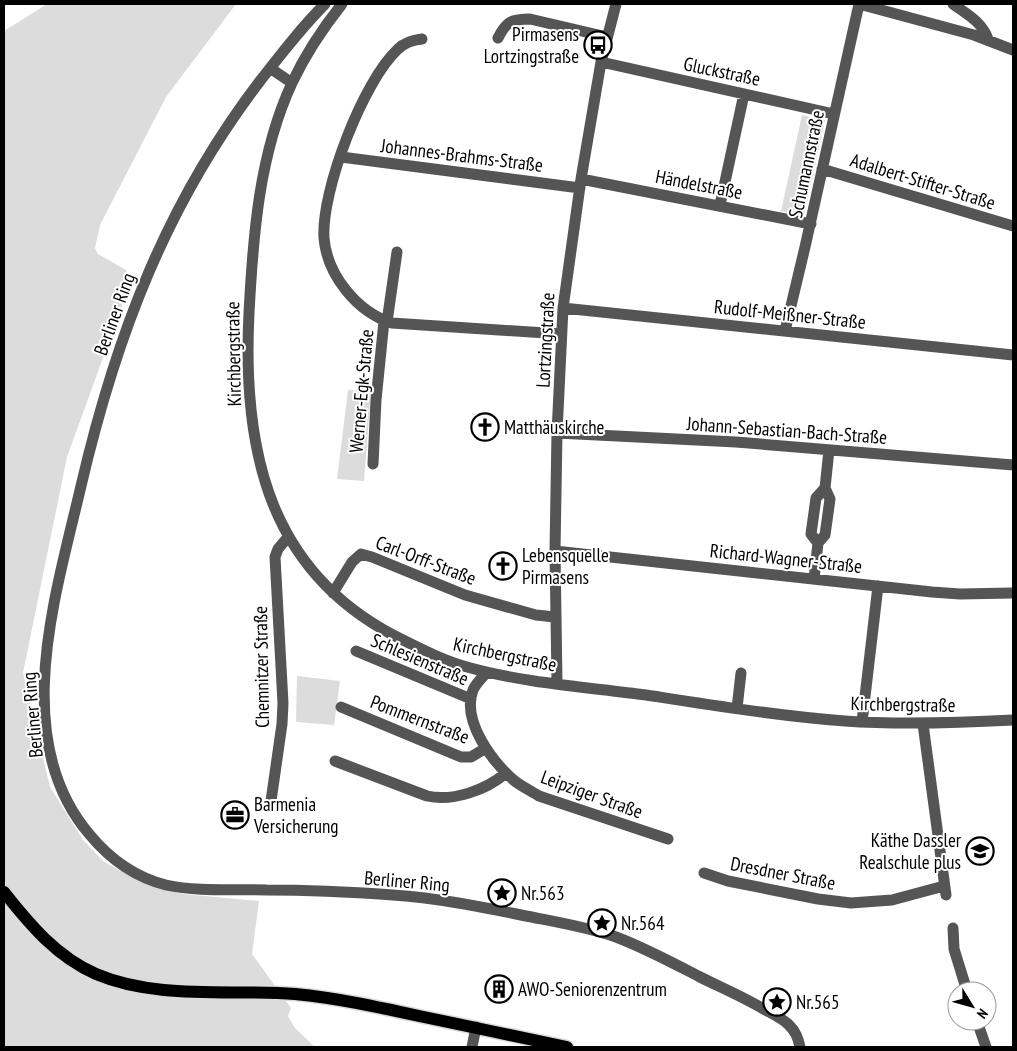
<svg xmlns="http://www.w3.org/2000/svg" width="1017" height="1051" viewBox="0 0 1017 1051" font-family="'PT Sans Narrow',sans-serif">
<rect width="100%" height="100%" fill="#fff"/>
<!-- green -->
<path fill="#dcdcdc" d="M47,4H236L166,97L100,225L95,248L98,254L126,270L129,286L67,457L23,673L50,787L83,840L103,861L128,875L155,887L183,894L259,901L252,954L291,1008L288,1016L295,1028L315,1047H4V31Z
M802,115L825,120L804,216L781,211Z
M348,390L371,391L364,481L337,479Z
M297,676L340,681L334,725L296,722Z"/>
<g fill="none" stroke-linecap="round" stroke-linejoin="round">
<!-- major casing -->
<g stroke="#dbdbdb" stroke-width="15">
<path id="major" d="M4,892C30,925 57,957 96,974C157,1000 232,989 295,994C337,998 378,1007 419,1016C468,1026 518,1037 567,1047"/>
</g>
<!-- minor -->
<path stroke="#555" stroke-width="11" d="M325,4C301,28 281,54 260,81C166,204 116,336 81,486C56,594 8,740 90,835C110,859 134,877 166,885C198,892 233,889 267,890C309,890 351,892 393,895C438,898 482,907 526,916C556,922 587,927 616,937C645,948 673,963 700,977C720,987 741,996 760,1007C770,1013 781,1017 789,1025C796,1032 798,1038 800,1047
M342,4C323,28 305,55 292,83C259,154 253,236 249,313C242,452 269,576 405,641C425,651 445,661 467,667C524,683 586,687 646,695C712,705 779,716 845,721C901,725 957,723 1013,720
M859,4L974,35L1013,50
M953,4C967,14 982,22 988,39
M498,38C506,22 511,19 530,19L607,37
M422,39C413,40 405,42 398,49C363,81 321,191 324,238C327,275 357,312 392,323L561,334
M601,62L834,114
M270,68L292,83
M341,157L580,188
M822,169L1013,226
M581,179L811,224
M720,205L744,94
M563,308L1013,355
M387,322L397,252
M785,331L805,247L859,4
M557,433L736,442L1013,465
M373,464L376,400L384,321
M818,543L811,534L816,498L825,488
M555,551L932,592L960,594L1013,593
M814,579L818,543L825,535L830,499L825,488L829,450
M333,593L352,562L361,554L372,557L465,595L536,615L555,617
M356,651L471,699
M487,672C482,678 476,683 473,690C461,721 493,763 516,782C523,787 531,791 539,796L668,839
M557,683L555,551L557,433L563,308L581,179L601,62L616,4
M341,707L461,757H471L486,748
M737,708L741,673
M862,722L878,586
M923,724L946,895
M335,761L427,796C453,802 486,790 506,773
M271,801L282,724L283,703L275,557L278,549L288,537
M704,873L728,881L818,899L851,903L892,900L944,886
M953,928L954,949L967,991
M977,1021L986,1047
M472,1047L476,1027"/>
<!-- major -->
<use href="#major" stroke="#000" stroke-width="12"/>
</g>
<!-- icons -->
<defs>
<g id="bus-ring" transform="scale(1.4375)"><circle r="9.5" fill="#fff" stroke="#000" stroke-width="1.5"/><path d="M-5-6H5V4H4V6H2V4H-2V6H-4V4H-5ZM-3.5-4V0h7V-4ZM-3.5 1.2v1.5H-2V1.2ZM2 1.2v1.5H3.5V1.2Z" fill="#000"/></g>
<g id="church-ring" transform="scale(1.4375)"><circle r="9.5" fill="#fff" stroke="#000" stroke-width="1.5"/><path d="M-1.2-6h2.4v3.5h3.3v2.4h-3.3V6h-2.4V-.1h-3.3v-2.4h3.3Z" fill="#000"/></g>
<g id="office-ring" transform="scale(1.4375)"><circle r="9.5" fill="#fff" stroke="#000" stroke-width="1.5"/><path d="M-6-3h4V-5.5h4V-3h4V5H-6ZM-1-4.5V-3h2v-1.5ZM-6 0V1H6V0Z" fill="#000"/></g>
<g id="school-ring" transform="scale(1.4375)"><circle r="9.5" fill="#fff" stroke="#000" stroke-width="1.5"/><path d="M0-5L7-2L0 1L-7-2ZM-4 1L0 2.5L4 1V4Q0 6-4 4Z" fill="#000"/></g>
<g id="sight-ring" transform="scale(1.4375)"><circle r="9.5" fill="#fff" stroke="#000" stroke-width="1.5"/><path d="M0-6L1.8-2.2L6-1.7L2.9 1.2L3.7 5.4L0 3.3L-3.7 5.4L-2.9 1.2L-6-1.7L-1.8-2.2Z" fill="#000"/></g>
<g id="building-ring" transform="scale(1.4375)"><circle r="9.5" fill="#fff" stroke="#000" stroke-width="1.5"/><path d="M-4-6H4V6H1V3H-1V6H-4ZM-2.5-4.3h1.7v1.8h-1.7ZM.8-4.3h1.7v1.8H.8ZM-2.5-1h1.7V.8h-1.7ZM.8-1h1.7V.8H.8Z" fill="#000"/></g>
</defs>
<g fill-rule="evenodd">
<use href="#bus-ring" x="598" y="45"/>
<use href="#church-ring" x="485" y="427"/>
<use href="#church-ring" x="503" y="566"/>
<use href="#office-ring" x="235" y="815"/>
<use href="#school-ring" x="980" y="851"/>
<use href="#sight-ring" x="502" y="893"/>
<use href="#sight-ring" x="602" y="923"/>
<use href="#building-ring" x="499" y="989"/>
<use href="#sight-ring" x="777" y="1002"/>
</g>
<g text-anchor="middle" dominant-baseline="central" stroke-width="4" stroke-linejoin="round" paint-order="stroke">
<!-- poi labels -->
<g font-size="19" fill="#000" stroke="#fff" text-anchor="start">
<text x="579" y="34" text-anchor="end">Pirmasens<tspan x="579" dy="22">Lortzingstraße</tspan></text>
<text x="504" y="427">Matthäuskirche</text>
<text x="522" y="555">Lebensquelle<tspan x="522" dy="22">Pirmasens</tspan></text>
<text x="254" y="804">Barmenia<tspan x="254" dy="22">Versicherung</tspan></text>
<text x="961" y="840" text-anchor="end">Käthe Dassler<tspan x="961" dy="22">Realschule plus</tspan></text>
<text x="521" y="893">Nr.563</text>
<text x="621" y="923">Nr.564</text>
<text x="518" y="989">AWO-Seniorenzentrum</text>
<text x="796" y="1002">Nr.565</text>
</g>
<!-- street labels -->
<g font-size="19" fill="#000" stroke="#fff">
<text transform="translate(722 71) rotate(12)">Gluckstraße</text>
<text transform="translate(462 155) rotate(7)">Johannes-Brahms-Straße</text>
<text transform="translate(806 164) rotate(-78)">Schumannstraße</text>
<text transform="translate(923 181) rotate(17)">Adalbert-Stifter-Straße</text>
<text transform="translate(699 184) rotate(11)">Händelstraße</text>
<text transform="translate(114 314) rotate(-70)">Berliner Ring</text>
<text transform="translate(790 314) rotate(6)">Rudolf-Meißner-Straße</text>
<text transform="translate(545 340) rotate(-87)">Lortzingstraße</text>
<text transform="translate(233 354) rotate(-91)">Kirchbergstraße</text>
<text transform="translate(361 391) rotate(-85)">Werner-Egk-Straße</text>
<text transform="translate(787 430) rotate(4)">Johann-Sebastian-Bach-Straße</text>
<text transform="translate(786 558) rotate(6)">Richard-Wagner-Straße</text>
<text transform="translate(426 560) rotate(21)">Carl-Orff-Straße</text>
<text transform="translate(505 654) rotate(12)">Kirchbergstraße</text>
<text transform="translate(420 659) rotate(23)">Schlesienstraße</text>
<text transform="translate(261 667) rotate(-91)">Chemnitzer Straße</text>
<text transform="translate(903 704) rotate(1)">Kirchbergstraße</text>
<text transform="translate(32 715) rotate(-95)">Berliner Ring</text>
<text transform="translate(420 719) rotate(21)">Pommernstraße</text>
<text transform="translate(592 794) rotate(20)">Leipziger Straße</text>
<text transform="translate(783 873) rotate(11)">Dresdner Straße</text>
<text transform="translate(407 881) rotate(5)">Berliner Ring</text>
</g>
</g>
<!-- border -->
<rect width="1017" height="1051" fill="none" stroke="#000000" stroke-width="10"/>
<!-- north arrow -->
<g transform="translate(972 1006) rotate(127)"><circle r="24" fill="#ffffff" stroke="#999999"/>
<path d="M0-4L9 19L0 12L-9 19Z" fill="#000000"/>
<text y="-8" font-size="14" font-weight="bold" text-anchor="middle" fill="#000000">N</text>
</g>
</svg>
